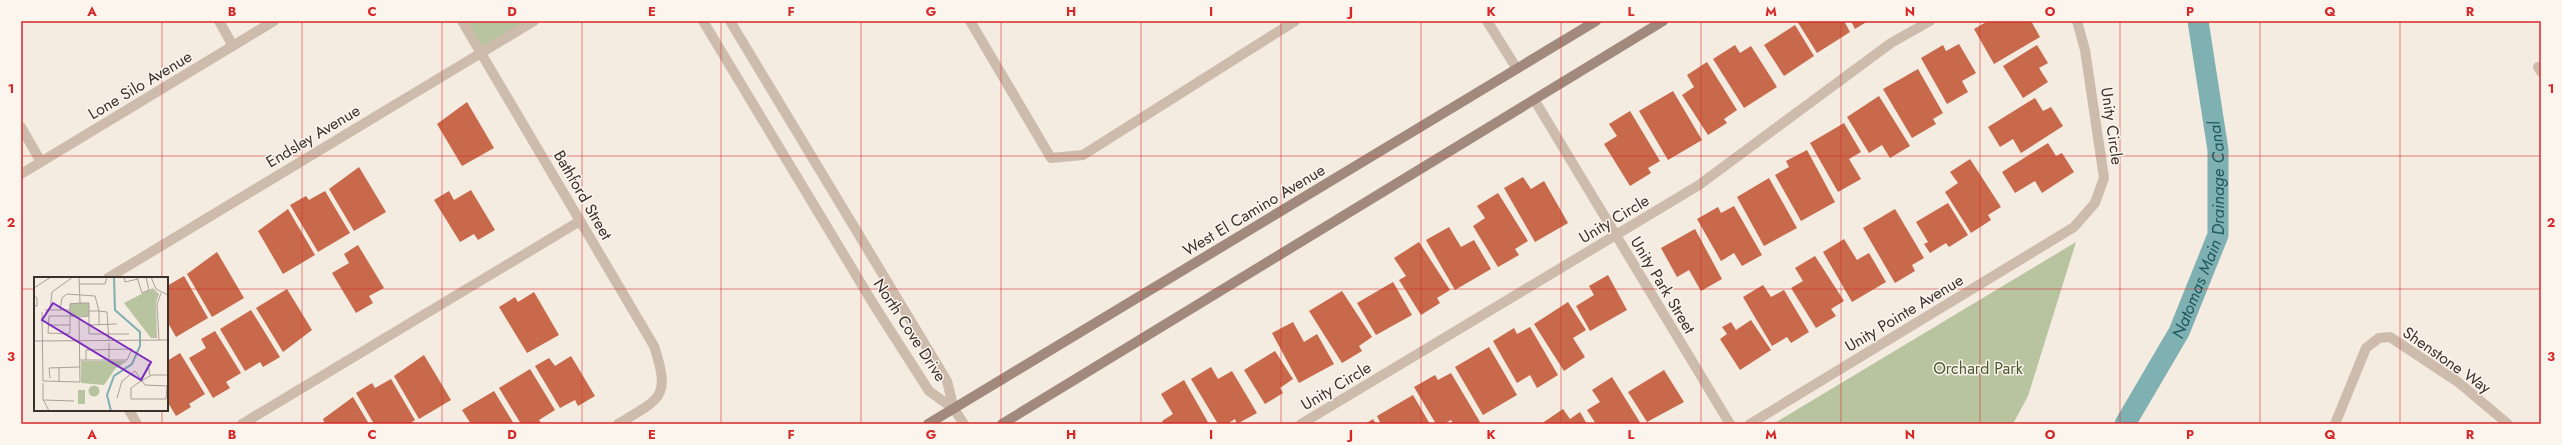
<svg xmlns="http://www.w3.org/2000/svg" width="2562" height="445" viewBox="0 0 2562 445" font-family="Jost,sans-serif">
<rect width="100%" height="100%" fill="#f4ebe1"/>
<!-- green -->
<path fill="#b8c4a0" d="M464,21H532L481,52Z
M2076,242L2028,396L2013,424H1773Z"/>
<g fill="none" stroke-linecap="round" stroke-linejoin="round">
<!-- canal -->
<path stroke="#7fb0b2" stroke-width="21" id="s1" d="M2125,424L2179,332L2218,235V150L2198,21"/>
</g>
<!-- building -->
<path fill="#c8694b" d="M1797,21H1844L1850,32L1817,53Z
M1851,21H1868L1855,29Z
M1988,21H2031L2040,37L1994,64L1974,29Z
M1795,25L1814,56L1784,76L1764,45Z
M1959,44L1976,73L1962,81L1968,92L1947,104L1921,58L1943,45L1946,51Z
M1735,45L1740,53L1751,46L1777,87L1744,108L1713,59Z
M2037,45L2048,63L2039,68L2048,82L2023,98L2003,66Z
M1707,62L1737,110L1724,119L1727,123L1708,135L1682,95L1694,87L1687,75Z
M1918,69L1943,113L1933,119L1936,124L1912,138L1883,89Z
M1673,91L1702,140L1668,160L1639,111Z
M1879,96L1910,146L1890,158L1882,145L1869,153L1847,117Z
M2035,98L2043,111L2051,107L2063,126L2021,153L2013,139L2000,147L1988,127Z
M467,102L494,148L462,166L437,124Z
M1630,111L1660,161L1648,168L1651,173L1630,186L1604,144L1617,136L1609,124Z
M1844,123L1861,152L1849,159L1861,179L1838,192L1810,143Z
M2048,143L2056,156L2062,153L2074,172L2042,193L2035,181L2015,193L2002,172Z
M1807,150L1835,202L1801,221L1775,175L1789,167L1786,161Z
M1970,159L2001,207L1988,215L1991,220L1971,233L1945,192L1958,183L1950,172Z
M359,167L386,212L354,231L329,189Z
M1523,177L1531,189L1544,181L1568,223L1535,242L1504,188Z
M1769,178L1797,228L1764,246L1737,197Z
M471,190L495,230L478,240L474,234L460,242L434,200L449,191L454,200Z
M325,191L350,233L318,252L290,205L306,196L309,200Z
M1498,193L1528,241L1515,249L1519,255L1498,267L1473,226L1485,218L1477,206Z
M1948,203L1968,235L1949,247L1946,243L1930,253L1924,244L1928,242L1916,222Z
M1734,206L1762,255L1742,266L1734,253L1721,261L1697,219L1718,207L1721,213Z
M288,209L315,255L283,274L258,231Z
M1895,209L1924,258L1912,265L1915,271L1895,283L1863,228Z
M1449,227L1461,247L1474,240L1491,269L1455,290L1426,240Z
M1695,229L1722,279L1701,291L1689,270L1677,277L1661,248Z
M1844,239L1857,260L1869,253L1886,282L1852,302L1823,252Z
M1419,242L1450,290L1437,298L1440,303L1421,315L1399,280L1406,276L1394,258Z
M358,245L384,288L369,296L373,303L356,313L332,273L349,263L344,254Z
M217,252L244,298L212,317L187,274Z
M1815,256L1844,301L1831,309L1836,316L1816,328L1791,288L1803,281L1795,268Z
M1608,275L1627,310L1590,331L1576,306L1594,295L1589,286Z
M184,276L208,318L176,337L167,321V286Z
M1393,282L1412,315L1376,335L1357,303Z
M1763,285L1771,297L1784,290L1809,332L1791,343L1787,337L1772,346L1743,297Z
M287,289L312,330L283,352L256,308Z
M1342,291L1372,337L1359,346L1362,351L1342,363L1309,311Z
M534,292L559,335L527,353L499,307L515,297L518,302Z
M1568,302L1586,330L1573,338L1585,357L1564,371L1534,324Z
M251,310L280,357L263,367L260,362L245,371L220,329Z
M1751,320L1771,350L1740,370L1720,339L1727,334L1722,327L1731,322L1736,330Z
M1293,322L1304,342L1317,334L1334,364L1299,383L1272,333Z
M1530,327L1558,375L1537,388L1530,375L1517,383L1493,341L1514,328L1517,334Z
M215,331L241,373L226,382L230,388L213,398L189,358L206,348L201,339Z
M1489,347L1517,395L1483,415L1455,367Z
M1275,351L1293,379L1280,388L1283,393L1265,404L1244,370Z
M180,353L205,394L189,404L191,407L176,416L167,401V361Z
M424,355L451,400L419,419L394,376Z
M571,356L595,396L578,406L575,400L560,408L535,366L549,358L555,366Z
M1211,367L1218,379L1232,371L1257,413L1237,424L1235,419L1227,424H1218L1191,379Z
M530,369L555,410L539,420L541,423L539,424H521L499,388Z
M1664,370L1684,402L1647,422L1628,392Z
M1451,373L1480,422L1476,424H1453L1451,420L1444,424H1436L1414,387L1435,375L1438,380Z
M1612,377L1641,424H1596L1587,410L1600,402L1592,390Z
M391,379L415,420L409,424H374L356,393L372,383L375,388Z
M1184,380L1209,424H1164L1162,421L1173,414L1161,394Z
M494,391L514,424H471L462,410Z
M1413,395L1430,424H1381L1377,416Z
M353,397L369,424H325L323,419Z
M1563,409L1570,419L1580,412L1587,424H1541Z
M1373,419L1376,424H1365Z"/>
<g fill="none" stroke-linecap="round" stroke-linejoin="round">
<!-- minor -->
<path stroke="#cdbbac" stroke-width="10" d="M219,21L233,46
M462,21L654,346C671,398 661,398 618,424
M703,21L874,305L929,391L954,409
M730,21L947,381L954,409L964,424
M970,21L1051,158L1083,155L1295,21
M1487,21L1517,69
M2538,67L2541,72
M1535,101L1730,424
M21,127L41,162
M21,174L274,21
M108,278L534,21
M129,410L137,424
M242,424L580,221
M1301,424L1699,185L1891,43L1930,21
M1750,424L2074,227L2095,203L2104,178L2085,50L2077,21
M2335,424L2366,348L2379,338L2390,337L2458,382L2508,424"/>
<!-- secondary -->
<path stroke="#a18a7d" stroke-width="10" d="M928,424L1596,21
M1002,424L1663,21"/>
</g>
<!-- grid -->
<path fill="none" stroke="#d62828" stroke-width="1" stroke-opacity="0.55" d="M162,21V278M302,21V424M442,21V424M582,21V424M721,21V424M861,21V424M1001,21V424M1141,21V424M1281,21V424M1421,21V424M1561,21V424M1701,21V424M1841,21V424M1980,21V424M2120,21V424M2260,21V424M2400,21V424M21,156H2541M21,289H35M167,289H2541M162,410V424"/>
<g text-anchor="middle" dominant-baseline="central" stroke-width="3" stroke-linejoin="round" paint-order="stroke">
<!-- street labels -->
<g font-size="16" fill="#3b302b" stroke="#fbf5ee">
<text transform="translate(140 85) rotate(-31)">Lone Silo Avenue</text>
<text transform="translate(2112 126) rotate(82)">Unity Circle</text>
<text transform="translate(313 136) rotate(-31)">Endsley Avenue</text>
<text transform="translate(583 195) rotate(60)">Bathford Street</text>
<text transform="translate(1254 210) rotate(-31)">West El Camino Avenue</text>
<text transform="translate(1614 219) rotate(-31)">Unity Circle</text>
<text transform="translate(1663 285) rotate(59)">Unity Park Street</text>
<text transform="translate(1904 313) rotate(-31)">Unity Pointe Avenue</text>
<text transform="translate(910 330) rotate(57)">North Cove Drive</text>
<text transform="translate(2447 360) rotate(35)">Shenstone Way</text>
<text transform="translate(1336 386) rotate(-31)">Unity Circle</text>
</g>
<!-- park labels -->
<g font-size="16" fill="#4a5a2e" stroke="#fbf5ee">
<text x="1978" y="368">Orchard Park</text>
</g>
<!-- water labels -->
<g font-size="17" font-style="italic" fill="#1f5a5e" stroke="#fbf5ee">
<text stroke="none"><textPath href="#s1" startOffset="213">Natomas Main Drainage Canal</textPath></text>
</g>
</g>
<!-- overview -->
<g transform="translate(34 277)">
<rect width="134" height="134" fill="#f4ebe1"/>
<path d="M119,11L125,17L122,25L123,61H117L90,26ZM36,26H55V39H36ZM47,84H93L81,92L70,108L47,106ZM54.5 114a5.5 5.5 0 1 1 11 0a5.5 5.5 0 1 1-11 0ZM44,113H51V127H44Z" fill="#b8c4a0"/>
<path fill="none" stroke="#7fb0b2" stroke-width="2" d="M77,134L73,118L80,99L98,87L106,69V55L81,33L80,0"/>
<path fill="none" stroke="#aaa098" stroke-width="1" d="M45,0L46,26M90,0L91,5L104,2M103,0L108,16L115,13L112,0M117,0L122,12L134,18M45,7H71L73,0M0,11L17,0M0,19L3,21V29H0M11,33H36M16,33L18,15L39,0M26,33L28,21L33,17L61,19L65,34L73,35L75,64M55,34H65V48M8,35L9,104M55,39L46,40L36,39H15L14,56L35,57L36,55V27L46,26H55V57H95M14,48H36M55,48L83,47M125,63L123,27L127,16M0,64L134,63M75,66V83M46,83H93L98,72L52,73V83M114,87L116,99M25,90V105M16,101L15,91L46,90M9,104L46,105L45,40M9,106V122L15,134M133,109L132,122H97V111L107,104L118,98H134M0,113V126M83,121L88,104L101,94L111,108L134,109M9,123L40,124"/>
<path fill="#7b2cbf" fill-opacity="0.15" stroke="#7b2cbf" stroke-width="2" d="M19,26L117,85L107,103L8,43Z"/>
<rect width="134" height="134" fill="none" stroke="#3b302b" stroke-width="2"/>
</g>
<!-- border -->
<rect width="2562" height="445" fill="none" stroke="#fbf5ee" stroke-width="44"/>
<rect x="22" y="22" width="2518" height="401" fill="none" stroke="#d62828" stroke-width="1.5"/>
<g font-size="13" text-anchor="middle" font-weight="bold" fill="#d62828">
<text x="92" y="16">A</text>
<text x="232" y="16">B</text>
<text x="372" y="16">C</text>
<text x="512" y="16">D</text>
<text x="652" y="16">E</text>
<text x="791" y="16">F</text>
<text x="931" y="16">G</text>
<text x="1071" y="16">H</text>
<text x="1211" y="16">I</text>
<text x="1351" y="16">J</text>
<text x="1491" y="16">K</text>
<text x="1631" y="16">L</text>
<text x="1771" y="16">M</text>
<text x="1910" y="16">N</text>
<text x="2050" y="16">O</text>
<text x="2190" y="16">P</text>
<text x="2330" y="16">Q</text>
<text x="2470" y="16">R</text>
<text x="11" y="93">1</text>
<text x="2551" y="93">1</text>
<text x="11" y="227">2</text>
<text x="2551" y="227">2</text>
<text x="11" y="361">3</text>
<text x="2551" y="361">3</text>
<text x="92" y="439">A</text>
<text x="232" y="439">B</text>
<text x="372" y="439">C</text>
<text x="512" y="439">D</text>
<text x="652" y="439">E</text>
<text x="791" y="439">F</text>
<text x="931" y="439">G</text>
<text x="1071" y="439">H</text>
<text x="1211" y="439">I</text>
<text x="1351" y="439">J</text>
<text x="1491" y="439">K</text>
<text x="1631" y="439">L</text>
<text x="1771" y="439">M</text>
<text x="1910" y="439">N</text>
<text x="2050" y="439">O</text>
<text x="2190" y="439">P</text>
<text x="2330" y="439">Q</text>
<text x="2470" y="439">R</text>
</g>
</svg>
